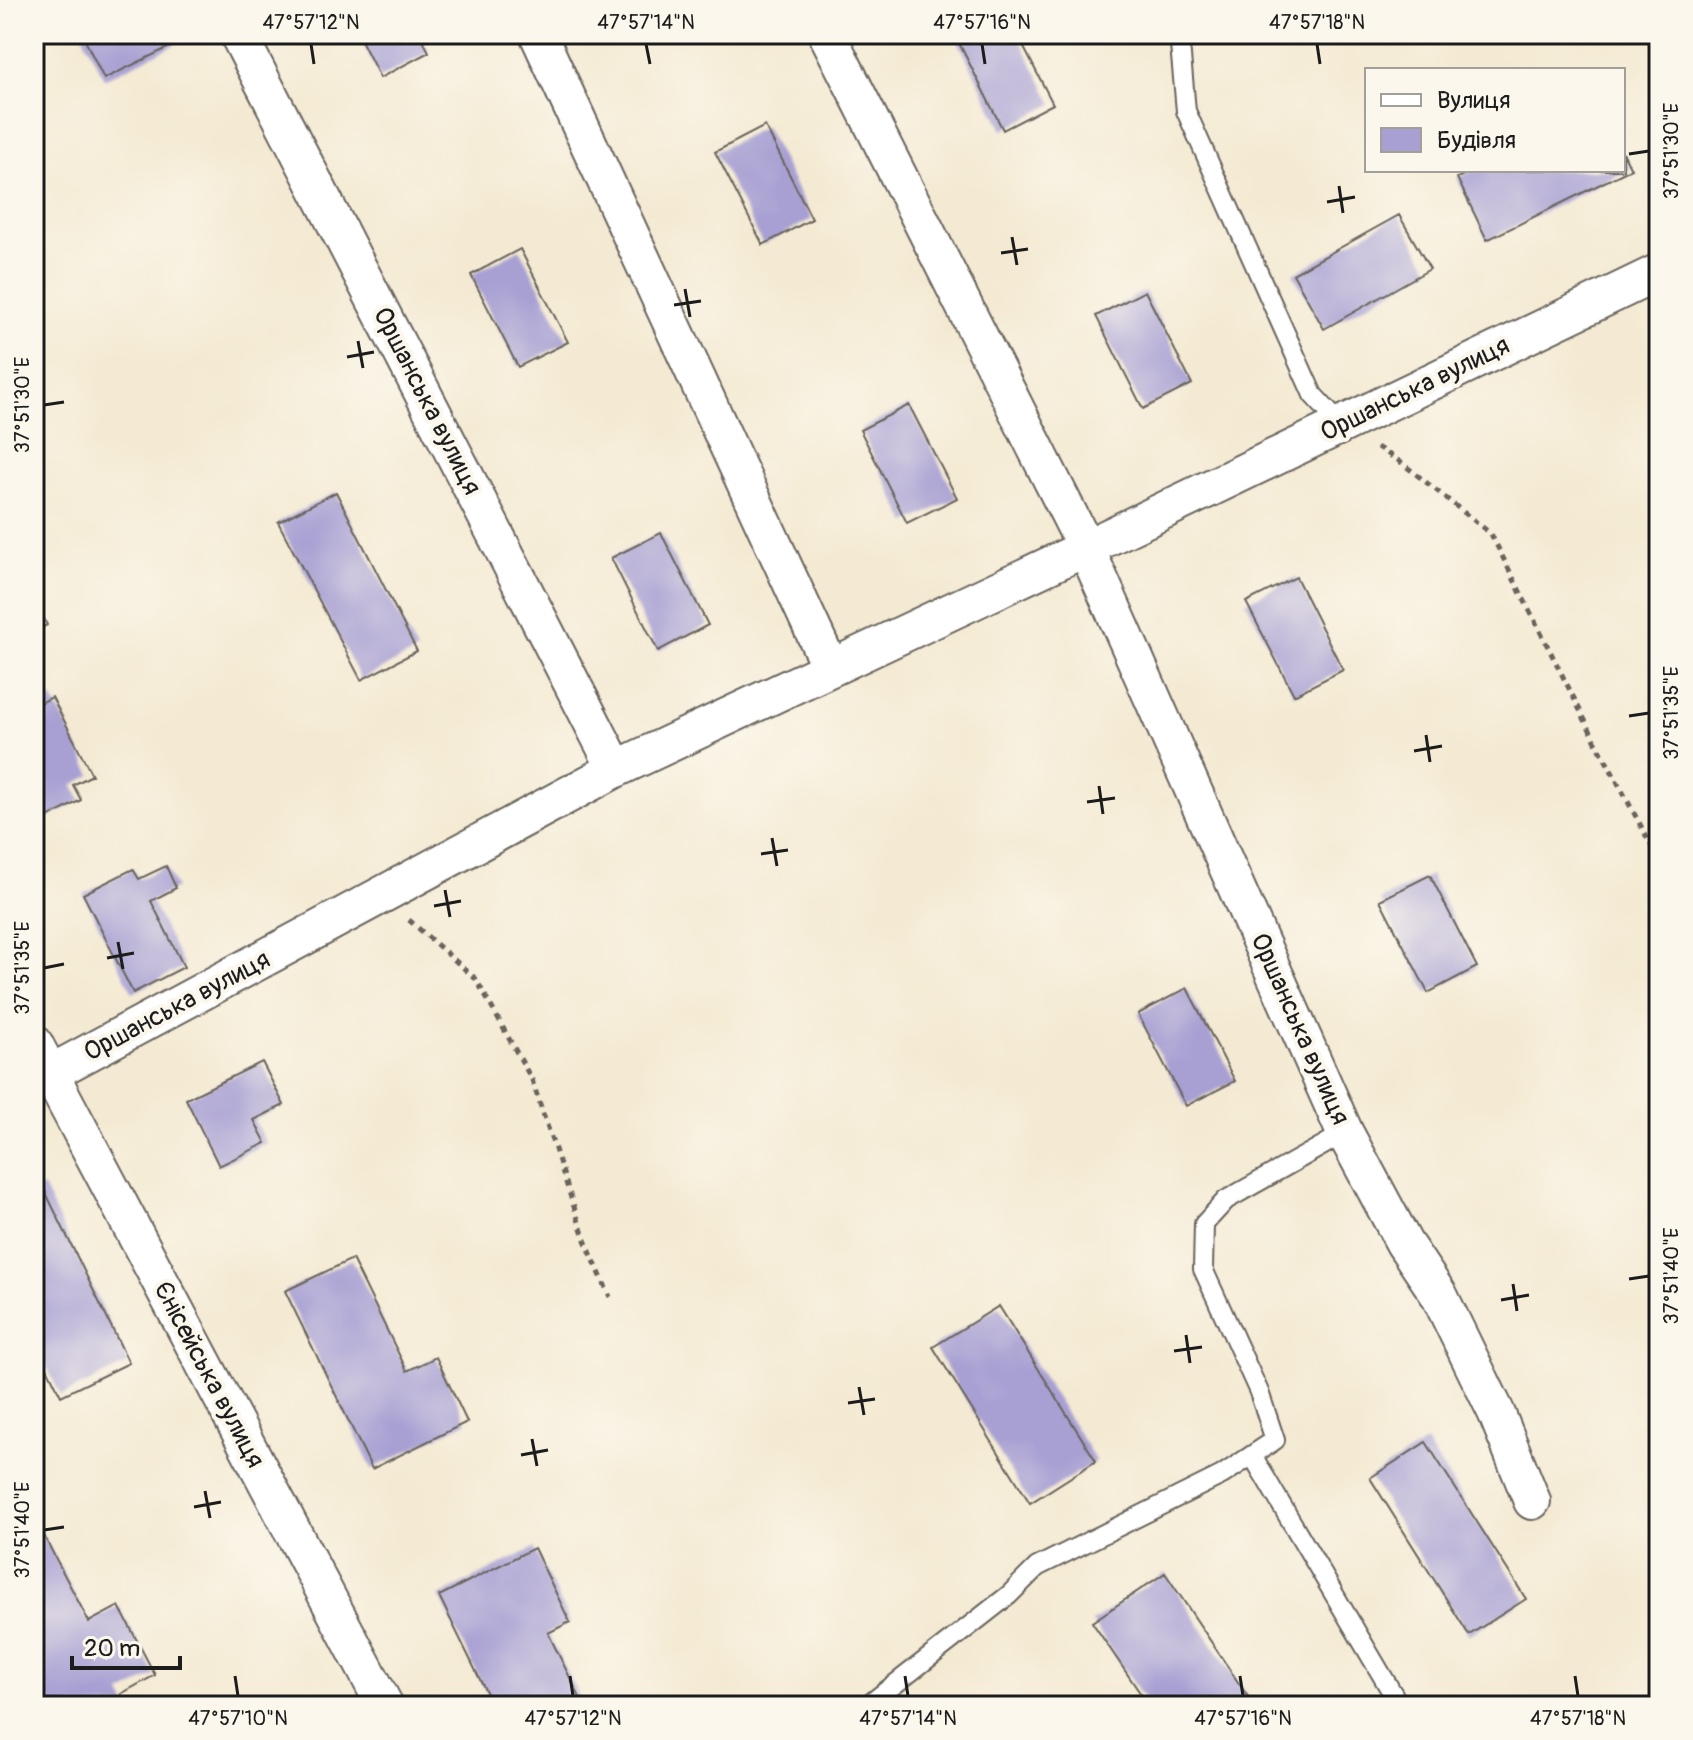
<svg xmlns="http://www.w3.org/2000/svg" width="1693" height="1740" viewBox="0 0 1693 1740" font-family="Pangolin,sans-serif">
<rect width="100%" height="100%" fill="#fbf7ec"/>
<filter id="ink" filterUnits="userSpaceOnUse"><feTurbulence type="fractalNoise" baseFrequency=".0125" numOctaves="2"/><feDisplacementMap in="SourceGraphic" scale="16" xChannelSelector="R" yChannelSelector="G"/><feConvolveMatrix kernelMatrix="1 2 1 2 8 2 1 2 1" color-interpolation-filters="sRGB"/></filter>
<filter id="wash" filterUnits="userSpaceOnUse"><feTurbulence type="fractalNoise" baseFrequency=".006" numOctaves="4" result="noise"/><feDisplacementMap in="SourceGraphic" scale="32" xChannelSelector="R" yChannelSelector="G"/><feGaussianBlur stdDeviation="1.8" result="paint"/><feColorMatrix in="noise" values="0 0 0 0 0 0 0 0 0 0 0 0 0 0 0 0 0 1.4 0 .05"/><feComposite in="paint" operator="in"/></filter>
<g filter="url(#wash)">
<rect width="100%" height="100%" fill="#f4ead3"/>
<g id="blocks">
<!-- building -->
<path fill="#a8a0d3" d="M82,34H189L190,37L104,79Z
M358,34H420L429,52L380,78Z
M962,34H1017L1053,104L1003,130L956,37Z
M765,126L812,219L763,245L715,152Z
M1623,152L1631,169L1487,240L1457,178L1474,170H1623Z
M1399,215L1430,269L1324,329L1293,274Z
M520,249L568,342L518,367L471,275Z
M1145,291L1192,384L1143,409L1096,316Z
M909,405L957,498L907,523L860,430Z
M336,492L417,651L361,680L278,522Z
M661,533L708,625L658,651L611,558Z
M1296,577L1343,670L1294,695L1246,602Z
M34,598L47,625L34,632Z
M52,697L92,775L73,785L81,800L44,820L34,801V706Z
M166,866L176,888L151,901L184,967L133,993L83,894L133,869L139,879Z
M1430,875L1477,967L1428,993L1380,900Z
M1187,988L1235,1081L1186,1106L1138,1014Z
M262,1062L284,1105L254,1120L266,1143L219,1166L186,1099Z
M43,1187L129,1363L61,1396L34,1341V1191Z
M352,1259L407,1371L436,1357L467,1422L372,1469L285,1291Z
M999,1306L1096,1461L1030,1503L933,1347Z
M1426,1442L1526,1599L1469,1635L1370,1478Z
M34,1517L89,1622L119,1606L155,1675L121,1694L127,1706H34Z
M534,1548L570,1622L548,1633L584,1706H493L439,1596Z
M1165,1573L1254,1706H1149L1092,1622Z"/>
</g>
</g>
<g filter="url(#ink)">
<use href="#blocks" fill-opacity="0" stroke="#68645c" stroke-width="2"/>
<g fill="none" stroke-linecap="round" stroke-linejoin="round">
<!-- service casing -->
<g stroke="#68645c" stroke-width="22">
<path id="service" d="M1179,34L1186,111L1313,395L1340,424
M1252,1455L1400,1706
M867,1706L1009,1595L1037,1567L1222,1475L1275,1440L1259,1392L1203,1269L1204,1224L1226,1200L1345,1133"/>
</g>
<!-- minor casing -->
<g stroke="#68645c" stroke-width="40">
<path id="minor" d="M238,34L616,769
M538,34L830,667
M827,34L1086,548L1345,1133L1404,1243L1439,1295L1496,1412L1532,1501
M34,1043L385,1706
M34,1082L616,769L1086,548L1659,272"/>
</g>
<!-- path -->
<path stroke="#68645c" stroke-width="5" stroke-dasharray="6 6" stroke-linecap="butt" d="M1377,447L1402,463L1491,534L1594,738L1659,860
M409,920L476,979L532,1080L585,1240L610,1297"/>
<!-- service -->
<use href="#service" stroke="#fff" stroke-width="18"/>
<!-- minor -->
<use href="#minor" stroke="#fff" stroke-width="36"/>
</g>
</g>
<!-- ticks -->
<path fill="none" stroke="#1c1c1c" stroke-width="3" d="M311,44L314,64M646,44L650,64M982,44L985,64M1317,44L1320,64M1629,154L1649,151M1339,186L1343,213M1327,202L1355,197M1012,237L1017,265M1001,253L1028,249M685,289L690,317M674,305L701,301M358,341L363,368M347,357L374,352M44,405L64,402M1629,716L1649,713M1426,735L1430,762M1414,751L1442,746M1099,786L1103,814M1087,802L1115,798M772,838L777,866M761,854L788,850M445,890L450,917M434,906L461,901M118,942L123,969M107,958L134,953M44,968L64,964M1629,1279L1649,1276M1513,1284L1517,1311M1501,1300L1529,1295M1186,1335L1190,1363M1174,1351L1202,1347M859,1387L864,1415M848,1403L875,1399M532,1439L537,1466M521,1455L548,1450M205,1491L210,1518M194,1507L221,1502M44,1530L64,1527M235,1676L238,1696M570,1676L573,1696M905,1676L908,1696M1240,1676L1243,1696M1575,1676L1578,1696"/>
<g text-anchor="middle" dominant-baseline="central" stroke-width="8" stroke-linejoin="round" paint-order="stroke">
<!-- street labels -->
<g font-size="26" fill="#1c1c1c" stroke="#fbf7ec">
<text transform="translate(1415 389) rotate(-26)">Оршанська вулиця</text>
<text transform="translate(427 401) rotate(63)">Оршанська вулиця</text>
<text transform="translate(177 1006) rotate(-28)">Оршанська вулиця</text>
<text transform="translate(1300 1029) rotate(66)">Оршанська вулиця</text>
<text transform="translate(209 1375) rotate(62)">Єнісейська вулиця</text>
</g>
</g>
<!-- margin -->
<rect width="1693" height="1740" fill="none" stroke="#fbf7ec" stroke-width="88"/>
<!-- legend -->
<rect x="1365" y="68" width="260" height="104" fill="#fbf7ec" stroke="#a29f99" stroke-width="2"/>
<rect x="1381" y="94" width="40" height="12" fill="#ffffff" stroke="#a29f99" stroke-width="2"/>
<text x="1437" y="108" font-size="24" fill="#1c1c1c">Вулиця</text>
<rect x="1381" y="128" width="40" height="24" fill="#a8a0d3" stroke="#a29f99" stroke-width="2"/>
<text x="1437" y="148" font-size="24" fill="#1c1c1c">Будівля</text>
<!-- scale -->
<path d="M72 1656v12h108v-12" fill="none" stroke="#1c1c1c" stroke-width="4"/>
<text x="84" y="1656" font-size="24" fill="#1c1c1c" stroke="#fbf7ec" stroke-width="6" paint-order="stroke">20 m</text>
<rect x="44" y="44" width="1605" height="1652" fill="none" stroke="#1c1c1c" stroke-width="3"/>
<g font-size="20" text-anchor="middle" fill="#1c1c1c">
<text x="311" y="29">47°57'12"N</text>
<text x="646" y="29">47°57'14"N</text>
<text x="982" y="29">47°57'16"N</text>
<text x="1317" y="29">47°57'18"N</text>
<text transform="translate(1671 151) rotate(-90)" y="7">37°51'30"E</text>
<text transform="translate(22 405) rotate(-90)" y="7">37°51'30"E</text>
<text transform="translate(1671 713) rotate(-90)" y="7">37°51'35"E</text>
<text transform="translate(22 968) rotate(-90)" y="7">37°51'35"E</text>
<text transform="translate(1671 1276) rotate(-90)" y="7">37°51'40"E</text>
<text transform="translate(22 1530) rotate(-90)" y="7">37°51'40"E</text>
<text x="238" y="1725">47°57'10"N</text>
<text x="573" y="1725">47°57'12"N</text>
<text x="908" y="1725">47°57'14"N</text>
<text x="1243" y="1725">47°57'16"N</text>
<text x="1578" y="1725">47°57'18"N</text>
</g>
</svg>
